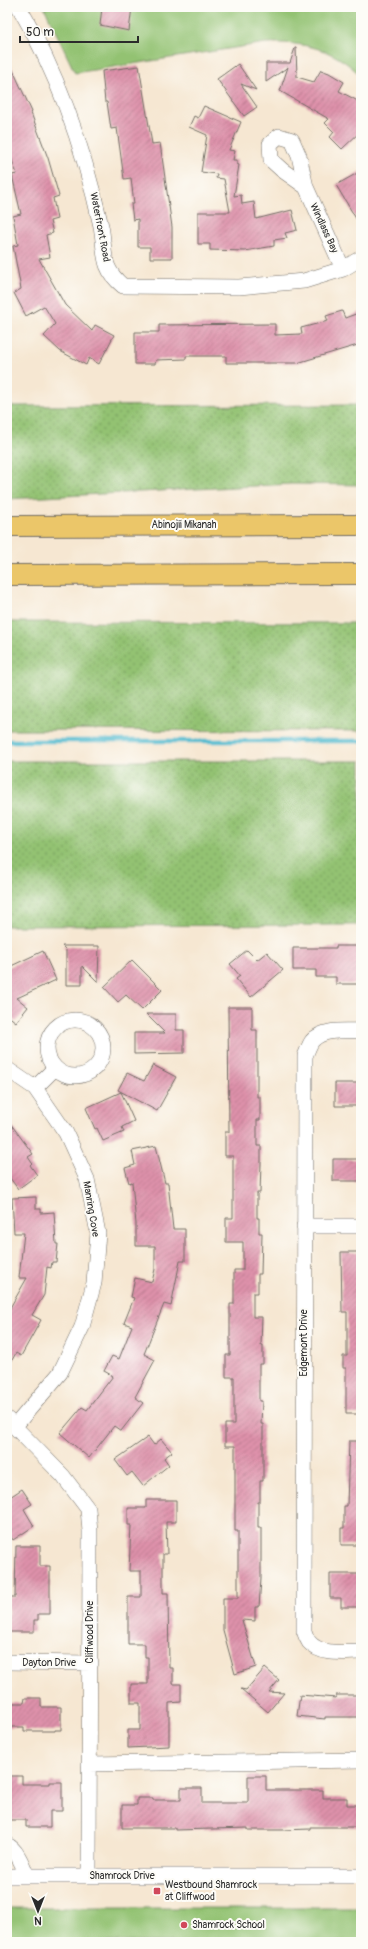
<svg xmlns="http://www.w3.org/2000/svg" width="368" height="1949" viewBox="0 0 368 1949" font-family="Pangolin,sans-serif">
<defs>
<pattern id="grass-dots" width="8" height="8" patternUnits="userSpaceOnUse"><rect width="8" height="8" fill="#93c272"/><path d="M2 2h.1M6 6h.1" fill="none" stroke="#789e5e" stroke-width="1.8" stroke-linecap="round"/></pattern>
<pattern id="building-hatch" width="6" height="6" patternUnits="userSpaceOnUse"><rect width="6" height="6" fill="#de91aa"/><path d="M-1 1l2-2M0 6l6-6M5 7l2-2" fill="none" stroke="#b4778b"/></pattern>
</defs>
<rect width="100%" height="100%" fill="#fdfcf7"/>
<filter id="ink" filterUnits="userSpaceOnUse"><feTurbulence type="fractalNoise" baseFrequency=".025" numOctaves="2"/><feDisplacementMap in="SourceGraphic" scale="8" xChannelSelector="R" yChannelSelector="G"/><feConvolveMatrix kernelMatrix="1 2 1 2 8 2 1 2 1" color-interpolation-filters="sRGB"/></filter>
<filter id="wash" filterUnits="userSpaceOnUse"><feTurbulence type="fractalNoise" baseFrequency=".012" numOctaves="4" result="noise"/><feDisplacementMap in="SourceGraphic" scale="16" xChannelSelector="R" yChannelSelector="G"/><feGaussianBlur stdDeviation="0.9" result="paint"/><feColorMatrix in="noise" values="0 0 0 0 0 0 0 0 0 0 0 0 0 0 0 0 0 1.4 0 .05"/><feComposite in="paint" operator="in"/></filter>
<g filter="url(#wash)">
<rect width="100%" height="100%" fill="#f6e7d2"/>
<!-- grass -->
<path fill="url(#grass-dots)" stroke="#5f764e" d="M361,405V485L292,484L7,499V406Z
M7,622L361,623V731L7,730Z
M7,761H361V925L7,926Z"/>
<!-- park -->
<path fill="#93c272" stroke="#5f764e" d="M44,7H361V76C334,48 303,42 266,43L75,73Z
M7,1908H361V1942H7Z"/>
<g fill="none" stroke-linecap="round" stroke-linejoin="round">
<!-- stream -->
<path stroke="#53bcd0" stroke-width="4.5" d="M7,741H361"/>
</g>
<g id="blocks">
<!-- building -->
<path fill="url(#building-hatch)" d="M102,7H132L129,31L100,25Z
M295,48H296L297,77L314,82L321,70L329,73L344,82L339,91L356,100L361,105V131L342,149L330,137L334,132L325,123L329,119L280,91L288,67L266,82V63H290Z
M7,57L32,112L31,113L48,158L59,196L53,198L57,219L50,221L53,233L46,235L50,257L39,259L65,305L92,331L95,325L114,335L99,364L89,358L86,365L60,351L44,336L55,324L44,306L26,316L14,293L21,289L13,246L18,245L13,216L21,214L12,175L17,174L7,147Z
M238,64L256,90L241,84L257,107L244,116L217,79Z
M139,66L152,144L160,143L172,227V258H150V247H138V219L133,220L131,204H134L131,178L124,179L117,128L111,129L107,102H105L102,71Z
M204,106L241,122L229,150L235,151L233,160H237V164L239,165L234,196L241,195L242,204L254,202L256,219L292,210L297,230L285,233L287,238L274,240V246L245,251L210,250V244H198V212H230L224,179L216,178L217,174L201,172L207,135L189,127L194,116L198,118Z
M361,171V227L336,185Z
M342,311L345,318L361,312V344L297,363H226V356H186V359L156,360L155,364H135V332H159V325L275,324V335L302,334L301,328L328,321L326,316Z
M62,946H99L98,982L82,966V985H66V950Z
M336,946H361V984H336V977H316V970H293V948H336Z
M247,950L257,960L267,952L283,970L251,997L236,979L240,976L230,964Z
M43,951L56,980L17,998L28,1007L16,1022L7,1015V968Z
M132,960L162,990L142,1010L126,995L118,1002L104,987Z
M228,1007H252V1030H257V1097H260V1120H257V1146H261V1163L260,1193H257V1218H259V1233H262L261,1274H258V1293H253V1317H262L261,1345H263V1364H259V1401H262L261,1424H263V1481H260V1502H258V1528H261V1579L259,1607H255V1621L242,1620L256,1667L235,1674L223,1630V1598H238V1531H235V1446H225V1424H234V1377H226V1355H230V1304H234V1270H243V1242H226V1218H233V1156H225V1132H229Z
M146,1014H176V1030H184V1053L134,1054V1033H165Z
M153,1065L176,1077L157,1111L118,1090L127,1073L144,1081Z
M335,1083H361V1106H335Z
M121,1092L134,1121L122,1127L124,1132L103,1141L97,1128L95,1129L86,1108Z
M7,1119L33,1154L28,1157L32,1163L30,1165L37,1175L18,1189L7,1174Z
M156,1146L165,1183H168L173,1229H185V1261H180L171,1306L164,1304L144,1354L155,1360L135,1397L143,1403L121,1431L114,1426L89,1458L60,1433L82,1407L87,1410L113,1376L104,1371L112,1356L119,1359L132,1326L124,1323L134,1298L131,1297L135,1278L152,1282L155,1269V1246H136V1224L132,1182L129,1183L125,1168L135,1165L132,1151Z
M333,1159H361V1181H333Z
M36,1197V1209H41V1213L54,1212L56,1244H58L56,1262H52L51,1268L47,1267L44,1295L32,1315L41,1320L21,1356L16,1353L7,1369V1313L27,1278H19L24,1233H14L12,1198Z
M341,1252H361V1414H346V1368H343V1356H347V1312H342Z
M148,1437L154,1445L161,1439L172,1452L164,1458L169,1465L143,1486L132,1472L127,1476L115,1460Z
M349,1441H361V1545H341V1528H344V1506H347Z
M22,1489L32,1504L24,1509L34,1526L13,1540L7,1531V1499Z
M146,1500H176V1522H166L167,1554H163V1593H168L169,1668H173V1684H181V1702L169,1703V1746L128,1748V1730H140V1703H131V1684H148V1657H145V1644H128V1597H141V1571H129L131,1525H128V1508H146Z
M16,1546H40V1566H50V1614H38V1620H34V1632H8V1597H15Z
M330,1574H361V1607H341V1598H330Z
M265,1668L279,1680L269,1692L284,1693L268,1712L241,1689L246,1690Z
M300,1695L336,1698V1695H361V1717H325V1719L297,1716Z
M25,1698H41V1707H61V1730H55V1731H24V1727H7V1703H24Z
M7,1776H22V1784H50V1782H62V1811H50V1827H26V1820H7Z
M248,1776H266V1790H323V1798H347V1805H361V1827H310V1829L283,1830H248V1828L175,1830V1828H122V1805H137V1798H153V1800H181V1788H202V1803H248Z"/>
</g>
</g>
<g filter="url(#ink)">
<use href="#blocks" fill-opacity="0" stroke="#726d65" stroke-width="1"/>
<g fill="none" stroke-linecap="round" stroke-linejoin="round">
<!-- minor casing -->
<g stroke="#726d65" stroke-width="16">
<path id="minor" d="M19,7C59,75 84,149 101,226C106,252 100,267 123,286L239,287L304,281L343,269L361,258
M306,187L282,170L271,160L270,144L279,136L292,140L299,156L306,187L343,269
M47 1048a28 28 0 1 1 56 0a28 28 0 1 1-56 0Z
M361,1031C346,1031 323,1028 312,1041C309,1045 307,1052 305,1056L304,1631C305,1634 307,1639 309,1642C321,1656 345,1652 361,1652
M7,1069L35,1088L66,1133L87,1179L98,1233L94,1283L82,1327L60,1373L15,1426
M35,1088L55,1068
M304,1226H361
M7,1419L63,1476L88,1509L90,1531L89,1876
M7,1662L91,1663
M89,1764L361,1760
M7,1845C17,1849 23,1866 27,1876
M7,1876H361"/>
</g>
<!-- major casing -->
<g stroke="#726d65" stroke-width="22">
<path id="major" d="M7,526L361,525
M7,575L361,574"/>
</g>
<!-- minor -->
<use href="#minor" stroke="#fff" stroke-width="15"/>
<!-- major -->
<use href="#major" stroke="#ebc669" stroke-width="20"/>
</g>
</g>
<!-- markers -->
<g fill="#d1495b" stroke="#fdfcf7" stroke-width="1.5">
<rect x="153" y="1887" width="8" height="8" rx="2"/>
<circle cx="184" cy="1925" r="4"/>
</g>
<g text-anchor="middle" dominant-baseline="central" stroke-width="4" stroke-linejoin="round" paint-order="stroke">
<!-- street labels -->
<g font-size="10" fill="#2b2b2b" stroke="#fdfcf7">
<text transform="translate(100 227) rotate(79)">Waterfront Road</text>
<text transform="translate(324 228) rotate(65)">Windlass Bay</text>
<text x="184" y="525">Abinojii Mikanah</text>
<text transform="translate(91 1209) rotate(80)">Manring Cove</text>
<text transform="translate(304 1343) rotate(-90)">Edgemont Drive</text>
<text transform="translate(90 1632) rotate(-90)">Cliffwood Drive</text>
<text x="49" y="1663">Dayton Drive</text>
<text x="122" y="1876">Shamrock Drive</text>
</g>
<!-- poi labels -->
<g font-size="10" fill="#2b2b2b" stroke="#fdfcf7" text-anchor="start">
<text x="165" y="1885">Westbound Shamrock<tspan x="165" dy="12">at Cliffwood</tspan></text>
<text x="192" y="1925">Shamrock School</text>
</g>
</g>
<!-- margin -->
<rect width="368" height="1949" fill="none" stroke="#fdfcf7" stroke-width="24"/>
<!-- north arrow -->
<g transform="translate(38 1911) rotate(180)" stroke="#fdfcf7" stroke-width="3" paint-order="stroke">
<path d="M0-3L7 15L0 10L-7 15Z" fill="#2b2b2b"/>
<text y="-6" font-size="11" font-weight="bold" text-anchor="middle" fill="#2b2b2b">N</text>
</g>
<!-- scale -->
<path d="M20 36v6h118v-6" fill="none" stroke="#2b2b2b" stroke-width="2"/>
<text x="26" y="36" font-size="12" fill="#2b2b2b" stroke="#fdfcf7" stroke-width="3" paint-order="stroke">50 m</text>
</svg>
